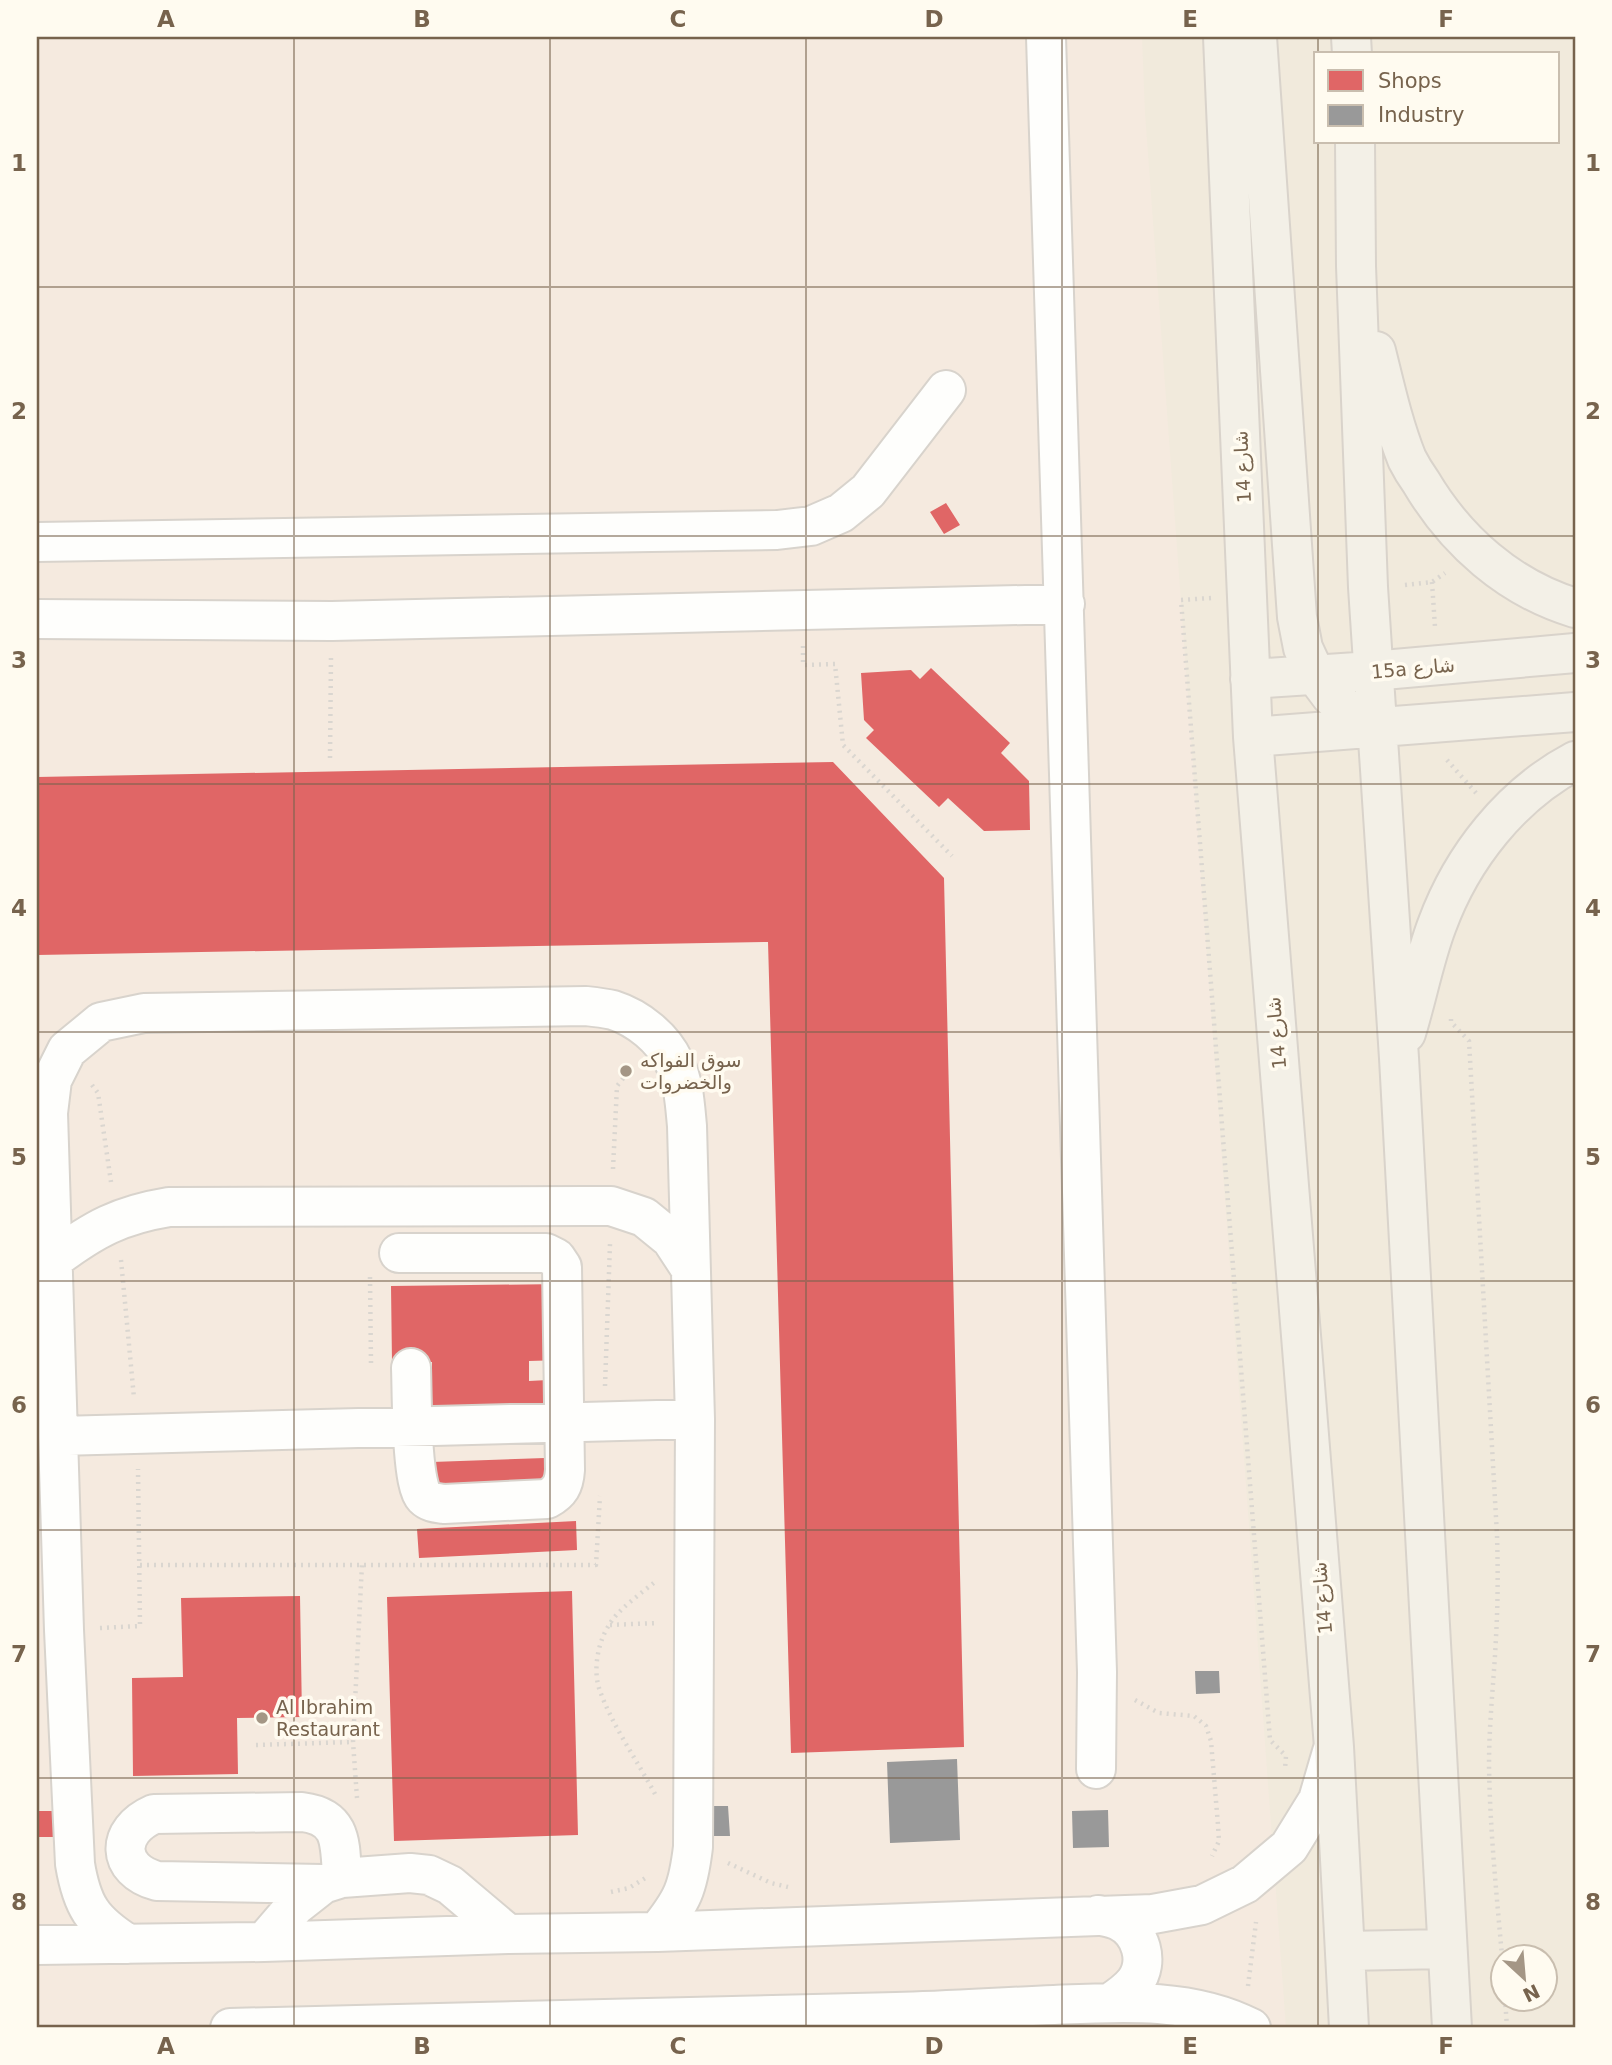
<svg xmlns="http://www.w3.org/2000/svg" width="1612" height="2065" viewBox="0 0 1612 2065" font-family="'DejaVu Sans','Noto Sans Arabic',sans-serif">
<rect width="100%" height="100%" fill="#f8f6ee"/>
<!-- residential -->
<path fill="#f1eadc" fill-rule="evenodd" d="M37,37H1575V2028H37ZM1316,54H1558V142H1316ZM1504,1956H1546V1998H1504Z"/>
<!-- commercial -->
<path fill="#f5eadf" d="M37,37H1142L1145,113L1286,2028H37Z"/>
<!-- shops -->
<path fill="#e06666" d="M946,503L960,525L944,534L930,512Z
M931,668L1010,743L1001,753L1029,781L1030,830L984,831L948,798L939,807L866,738L874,730L864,720L861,673L911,670L920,679Z
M833,762L944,878L964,1747L791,1753L768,942L37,955V777Z
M562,1284V1360L529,1361V1381L548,1380V1409L429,1411L428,1382H432V1362L392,1363L391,1286Z
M545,1458L546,1489L432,1492V1462Z
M576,1521L577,1550L419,1558L417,1529Z
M572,1591L578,1835L394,1841L387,1597Z
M300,1596L302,1717L237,1718L238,1774L133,1776L132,1678L183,1677L181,1598Z
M37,1811H53L54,1837H37Z"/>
<!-- industry -->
<path fill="#999" d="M1195,1671H1219L1220,1693L1196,1694Z
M957,1759L960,1840L890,1843L887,1762Z
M712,1806H728L730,1836H713Z
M1108,1810L1109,1847L1073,1848L1072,1811Z"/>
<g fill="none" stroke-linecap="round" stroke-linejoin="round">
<!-- minor casing -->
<g stroke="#d8d3cc" stroke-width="42">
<path id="minor" d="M1046,37L1097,1672L1096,1769
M37,542L777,530L811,526L841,513L868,491L946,390
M37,619L332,621L1065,604
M399,1253H546L556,1258L562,1267L565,1470C564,1485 560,1492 547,1499L444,1504C437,1503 430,1503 424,1497C411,1484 412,1391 411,1368
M54,1259C94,1229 120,1215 169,1207L588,1206H611L644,1217L671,1239L690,1268
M59,1436L695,1419
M323,1884L157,1881C116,1870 115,1831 154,1814L302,1812C343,1817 340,1844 342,1878
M1098,1915C1105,1917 1113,1918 1119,1921C1141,1932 1150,1962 1135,1982C1128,1991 1119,1997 1110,2003
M264,1942L295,1906L323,1884L342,1878L410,1873L429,1875L450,1885L508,1934
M128,1944C92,1921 82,1906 75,1864L64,1630L48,1113L52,1080L67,1050L101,1022L144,1013L586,1006C595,1007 604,1008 613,1010C638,1018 663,1038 674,1062C684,1082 685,1105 687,1126L695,1419L693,1847C688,1888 683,1900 657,1932
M37,1945L264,1942L508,1934L657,1932L1153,1914L1202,1905L1245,1884L1289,1847L1318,1800L1332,1752
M230,2028C452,2022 674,2017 896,2012C948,2011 1001,2007 1054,2005C1119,2002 1191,1997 1251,2028"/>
</g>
<!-- major casing -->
<g stroke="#d9d3cb" stroke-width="42">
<path id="major" d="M1223,37L1253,737L1334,1747L1349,2028
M1257,37L1297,617L1303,648L1316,676L1331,696L1351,713L1376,726
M1351,37L1352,54
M1355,142L1356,266L1368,587L1399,1058L1452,2028
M1376,351C1385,387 1393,424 1407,459C1411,467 1416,475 1421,482C1456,541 1509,588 1575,608
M1250,679L1372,671L1575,653
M1253,737L1575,712
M1406,1033C1417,998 1424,959 1437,925C1462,857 1511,795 1575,761
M1345,1951L1446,1949"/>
</g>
<!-- path -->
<path stroke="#dad6d0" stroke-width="4.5" stroke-dasharray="2 5" stroke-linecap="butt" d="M1432,582L1435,627
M1405,585L1432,582L1445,573
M1211,598L1181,600L1270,1740L1286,1756L1285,1769
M803,646V665L835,664L843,745L952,856
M330,758L331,657
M1447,760L1476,793
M1451,1019V1022L1469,1041L1497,1535C1498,1569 1498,1603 1496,1637C1494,1680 1489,1722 1489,1765C1490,1836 1498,1908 1504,1979
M92,1085L98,1093L111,1182
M613,1169L617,1086L634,1065
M121,1260L134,1398
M370,1277L371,1363
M605,1386L610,1244
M140,1565H596L600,1496
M610,1625L657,1623
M100,1628L140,1626L138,1469
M1135,1700L1159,1713L1194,1716L1206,1726L1211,1741L1218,1825L1219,1841L1212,1856
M256,1745L353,1742
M655,1794C638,1762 610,1722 599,1688C593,1669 598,1642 609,1625C618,1609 642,1593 656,1581
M357,1798L353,1742L362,1564
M728,1863L771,1883L788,1887
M611,1892L629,1888L647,1877
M1248,1986L1256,1922
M1505,1998L1507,2028"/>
<!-- minor -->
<use href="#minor" stroke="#fefefc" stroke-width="38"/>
<!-- major -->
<use href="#major" stroke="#f3f0e7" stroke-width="38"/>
</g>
<!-- grid -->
<path fill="none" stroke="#77634d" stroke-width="2" stroke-opacity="0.55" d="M294,37V2028M550,37V2028M806,37V2028M1062,37V2028M1318,37V54M1318,142V2028M37,287H1575M37,536H1575M37,784H1575M37,1032H1575M37,1281H1575M37,1530H1575M37,1778H1575"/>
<!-- markers -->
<g fill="#a49685" stroke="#fffbf0" stroke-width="2.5">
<circle cx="626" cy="1071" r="7"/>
<circle cx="262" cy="1718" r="7"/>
</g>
<g text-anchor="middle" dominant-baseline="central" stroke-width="7" stroke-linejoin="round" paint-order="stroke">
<!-- street labels -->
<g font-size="19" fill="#77634d" stroke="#fffbf0">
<text transform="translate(1242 467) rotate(-93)">شارع 14</text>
<text transform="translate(1413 668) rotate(-5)">15a شارع</text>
<text transform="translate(1276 1033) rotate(-95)">شارع 14</text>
<text transform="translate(1322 1598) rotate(-95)">شارع 14</text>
</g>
<!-- poi labels -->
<g font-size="19" fill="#77634d" stroke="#fffbf0" text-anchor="start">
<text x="640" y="1060">سوق الفواكه<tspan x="640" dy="22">والخضروات</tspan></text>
<text x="276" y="1707">Al Ibrahim<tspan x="276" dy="22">Restaurant</tspan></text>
</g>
</g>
<!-- border -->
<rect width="1612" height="2065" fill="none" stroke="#fffbf0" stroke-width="77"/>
<!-- legend -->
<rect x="1314" y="52" width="245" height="91" fill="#fffbf0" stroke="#c9beaf" stroke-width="2"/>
<rect x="1328" y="70" width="35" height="21" fill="#e06666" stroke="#c9beaf" stroke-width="2"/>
<text x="1378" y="88" font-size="21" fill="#77634d">Shops</text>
<rect x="1328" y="105" width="35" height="21" fill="#999999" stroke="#c9beaf" stroke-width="2"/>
<text x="1378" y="122" font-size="21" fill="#77634d">Industry</text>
<!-- north arrow -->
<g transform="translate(1524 1978) rotate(154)"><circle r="33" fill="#fffbf0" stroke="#c9beaf" stroke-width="2"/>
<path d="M0-5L12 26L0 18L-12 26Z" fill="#a49685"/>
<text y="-10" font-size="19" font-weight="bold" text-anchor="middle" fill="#77634d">N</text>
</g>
<rect x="38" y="38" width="1536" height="1988" fill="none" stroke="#77634d" stroke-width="2.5"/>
<g font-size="23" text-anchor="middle" font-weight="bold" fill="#77634d">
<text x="166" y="27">A</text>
<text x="422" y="27">B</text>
<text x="678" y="27">C</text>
<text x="934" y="27">D</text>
<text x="1190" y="27">E</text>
<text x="1446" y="27">F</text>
<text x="19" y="171">1</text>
<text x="1593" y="171">1</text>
<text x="19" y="419">2</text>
<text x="1593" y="419">2</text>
<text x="19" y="668">3</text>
<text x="1593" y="668">3</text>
<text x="19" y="916">4</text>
<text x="1593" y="916">4</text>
<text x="19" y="1165">5</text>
<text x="1593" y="1165">5</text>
<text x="19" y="1413">6</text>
<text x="1593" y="1413">6</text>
<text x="19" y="1662">7</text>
<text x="1593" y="1662">7</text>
<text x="19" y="1910">8</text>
<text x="1593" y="1910">8</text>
<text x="166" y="2054">A</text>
<text x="422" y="2054">B</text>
<text x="678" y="2054">C</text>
<text x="934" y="2054">D</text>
<text x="1190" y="2054">E</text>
<text x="1446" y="2054">F</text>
</g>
</svg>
